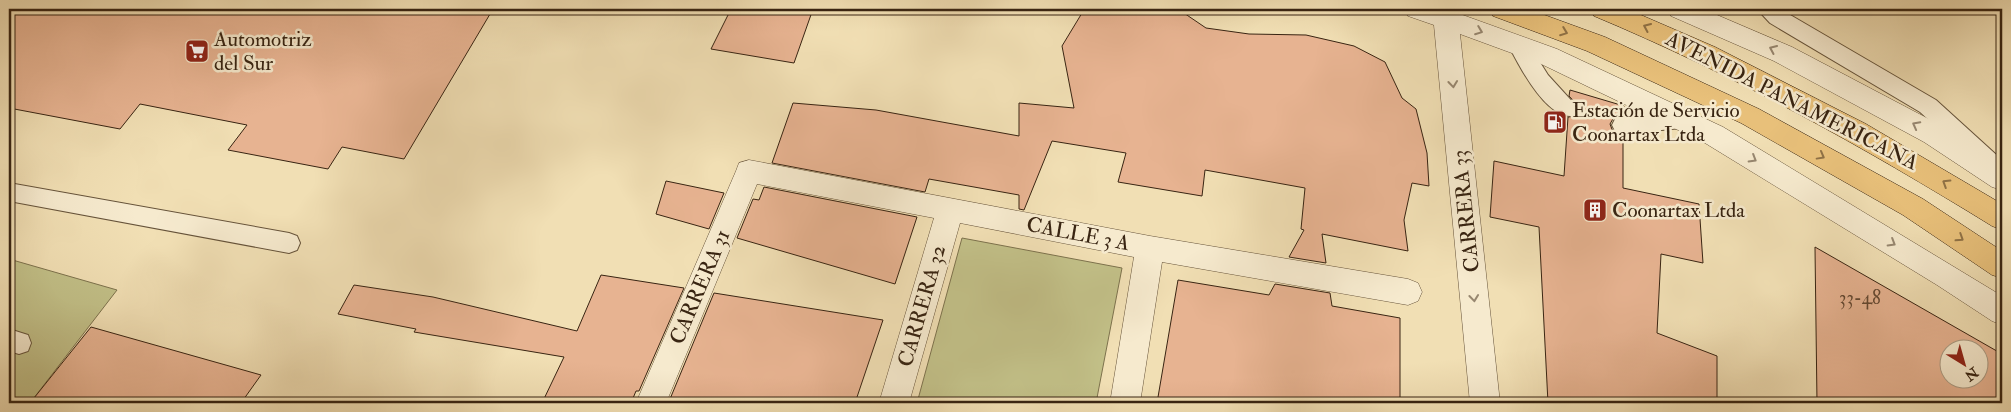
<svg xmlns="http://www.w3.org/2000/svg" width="2011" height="412" viewBox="0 0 2011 412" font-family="'IM FELL Double Pica',serif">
<rect width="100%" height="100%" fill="#f1dfb4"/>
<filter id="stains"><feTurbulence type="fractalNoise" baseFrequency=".004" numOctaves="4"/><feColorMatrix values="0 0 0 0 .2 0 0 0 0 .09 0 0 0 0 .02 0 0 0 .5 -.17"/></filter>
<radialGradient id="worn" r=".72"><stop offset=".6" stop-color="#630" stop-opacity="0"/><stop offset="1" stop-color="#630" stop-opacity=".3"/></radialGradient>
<!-- green -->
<path fill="#c2c088" stroke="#7d724d" d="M962,238L1122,268L1096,403H917Z
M9,259L117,290L30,403H9Z"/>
<!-- building -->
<path fill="#e7b391" stroke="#382412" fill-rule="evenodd" d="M9,9H493L404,159L342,147L328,169L228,150L247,125L140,104L120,129L9,108Z
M731,9H813L794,63L711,49Z
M1096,9H1178L1206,28L1249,34L1306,35L1354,46L1385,62L1402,98L1416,109L1427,153L1429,186L1412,183L1404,220L1408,251L1322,234L1326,263L1289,257L1304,230L1301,229L1305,188L1205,170L1202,196L1118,182L1126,153L1052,141L1024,210L1019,209V195L929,179L925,192L772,163L793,103L876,110L1019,136V103L1074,108L1062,46L1082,13Z
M1570,90L1624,106L1623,114L1614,117L1610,124L1613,132L1623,136V188L1699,204L1703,263L1661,254L1657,333L1717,356V403H1548L1539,227L1490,217L1494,161L1564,176L1568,117L1578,116L1581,109L1569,96Z
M666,181L724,193L709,229L656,214Z
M764,187L917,217L895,284L737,238L753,199L759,200Z
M1815,247L2002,354V403H1817ZM1948,350H1978V380H1948Z
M601,275L684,288L639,391H636L631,403H542L564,357L414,332L416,329L338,314L354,285L433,297L577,331Z
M1178,280L1269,295L1275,284L1330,293L1332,306L1400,318V403H1157Z
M714,293L883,320L855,403H690L670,399Z
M91,327L261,375L241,403H30Z"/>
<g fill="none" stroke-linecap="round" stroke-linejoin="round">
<!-- service casing -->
<g stroke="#66533a" stroke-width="2">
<path id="service" d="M1757,9H1780L1936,100L2002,160V182L1994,179L1920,112L1770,23Z
M1519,38L1526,40L1548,75L1579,109L1576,115C1549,124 1519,66 1509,46L1512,40Z
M1681,110L1689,113L1692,119L1689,125L1681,128L1623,134L1615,131L1612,125L1615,119L1623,116Z
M9,183L289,233L297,236L300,243L297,250L289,253L9,201Z
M9,329L28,335L31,343L28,351L19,354L9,351Z"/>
</g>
<!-- minor casing -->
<g stroke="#66533a" stroke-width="1">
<path id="minor" d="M1405,9H1446L1557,49L1723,127L2002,296V325L1992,321L1937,285L1705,143L1539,63L1460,34L1500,403H1470L1434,25L1408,16Z
M1668,9H1703L1792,47L1942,126L2002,165V190L1992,187L1924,142L1774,61L1671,16Z
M749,160L1150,236L1408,279L1418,283L1422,292L1418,301L1408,305L1162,262L1140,403H1110L1134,257L960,223L909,403H879L934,218L757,184L666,403H636L736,171L739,163Z"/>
</g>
<!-- primary casing -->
<g stroke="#382412" stroke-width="1">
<path id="primary" d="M1490,9H1528L1605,37L1759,109L1923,199L2002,251V278L1992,275L1903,215L1741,123L1587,51L1493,16Z
M1591,9H1627L1715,47L1866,124L2002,204V230L1992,226C1864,147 1733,74 1594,16Z"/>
</g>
<!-- service -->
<use href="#service" fill="#f6eace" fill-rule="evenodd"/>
<!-- minor -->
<use href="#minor" fill="#f6eace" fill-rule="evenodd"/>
<!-- primary -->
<use href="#primary" fill="#e8c07a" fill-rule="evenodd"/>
</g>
<!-- one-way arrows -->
<defs><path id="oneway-chevron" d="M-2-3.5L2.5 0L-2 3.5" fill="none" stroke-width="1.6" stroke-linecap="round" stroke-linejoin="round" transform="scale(1.25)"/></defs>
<g stroke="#907246">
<use href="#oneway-chevron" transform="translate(1647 27) rotate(-156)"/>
<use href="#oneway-chevron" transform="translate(1564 32) rotate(21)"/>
<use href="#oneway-chevron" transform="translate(1821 156) rotate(29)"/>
<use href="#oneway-chevron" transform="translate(1946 183) rotate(-148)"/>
<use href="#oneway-chevron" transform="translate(1960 238) rotate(33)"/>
</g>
<g stroke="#978770">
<use href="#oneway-chevron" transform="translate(1479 31) rotate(21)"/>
<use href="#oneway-chevron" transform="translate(1773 49) rotate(-156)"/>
<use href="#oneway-chevron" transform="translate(1453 84) rotate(84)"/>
<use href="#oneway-chevron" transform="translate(1916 125) rotate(-152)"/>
<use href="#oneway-chevron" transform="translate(1753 159) rotate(31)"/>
<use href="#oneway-chevron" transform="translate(1892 243) rotate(31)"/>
<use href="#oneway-chevron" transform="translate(1474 298) rotate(84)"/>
</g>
<!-- icons -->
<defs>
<g id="supermarket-square" transform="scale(1.25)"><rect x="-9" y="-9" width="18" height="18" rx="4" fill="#8f2418" stroke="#f6eace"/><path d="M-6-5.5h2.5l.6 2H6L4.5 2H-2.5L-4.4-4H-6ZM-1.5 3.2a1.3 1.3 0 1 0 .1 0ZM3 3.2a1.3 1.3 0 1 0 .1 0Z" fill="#fff"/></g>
<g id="fuel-square" transform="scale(1.25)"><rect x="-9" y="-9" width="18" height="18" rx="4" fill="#8f2418" stroke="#f6eace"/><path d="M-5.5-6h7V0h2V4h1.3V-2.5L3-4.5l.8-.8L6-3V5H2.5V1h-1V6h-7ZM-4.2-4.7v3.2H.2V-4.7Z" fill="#fff"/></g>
<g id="building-square" transform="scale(1.25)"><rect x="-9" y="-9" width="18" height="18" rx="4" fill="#8f2418" stroke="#f6eace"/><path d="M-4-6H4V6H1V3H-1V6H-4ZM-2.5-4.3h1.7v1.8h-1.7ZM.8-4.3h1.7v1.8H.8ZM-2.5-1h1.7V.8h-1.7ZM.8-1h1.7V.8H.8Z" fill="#fff"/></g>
</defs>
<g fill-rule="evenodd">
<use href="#supermarket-square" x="197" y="51"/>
<use href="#fuel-square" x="1555" y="122"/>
<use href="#building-square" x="1595" y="210"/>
</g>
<g text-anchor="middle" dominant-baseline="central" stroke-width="5" stroke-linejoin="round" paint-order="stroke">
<!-- number labels -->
<g font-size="19" fill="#644832">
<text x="1860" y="298">33-48</text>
</g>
<!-- poi labels -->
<g font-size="21" fill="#382412" stroke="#f6eace" text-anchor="start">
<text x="214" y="39">Automotriz<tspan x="214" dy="24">del Sur</tspan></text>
<text x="1572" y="110">Estación de Servicio<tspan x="1572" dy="24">Coonartax Ltda</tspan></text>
<text x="1612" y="210">Coonartax Ltda</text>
</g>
<!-- street labels -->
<g font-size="21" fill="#382412" stroke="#f6eace">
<text transform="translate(1792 101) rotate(27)">AVENIDA PANAMERICANA</text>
<text transform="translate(1466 211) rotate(-96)">CARRERA 33</text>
<text transform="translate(1078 234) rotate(11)">CALLE 3 A</text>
<text transform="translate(700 287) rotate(-67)">CARRERA 31</text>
<text transform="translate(922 306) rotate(-74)">CARRERA 32</text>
</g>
</g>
<!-- margin -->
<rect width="2011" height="412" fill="none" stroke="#f1dfb4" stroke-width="30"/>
<rect x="10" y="10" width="1991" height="392" fill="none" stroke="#382412" stroke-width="2.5"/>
<rect x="15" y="15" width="1981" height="382" fill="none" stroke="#382412"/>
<!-- north arrow -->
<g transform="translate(1964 364) rotate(143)"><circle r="24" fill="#f6eace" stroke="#aa9b83"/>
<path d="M0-4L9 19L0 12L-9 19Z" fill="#8f2418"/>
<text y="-8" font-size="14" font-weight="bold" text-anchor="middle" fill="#382412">N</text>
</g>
<rect width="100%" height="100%" filter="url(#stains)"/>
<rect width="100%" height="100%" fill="url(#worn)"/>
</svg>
